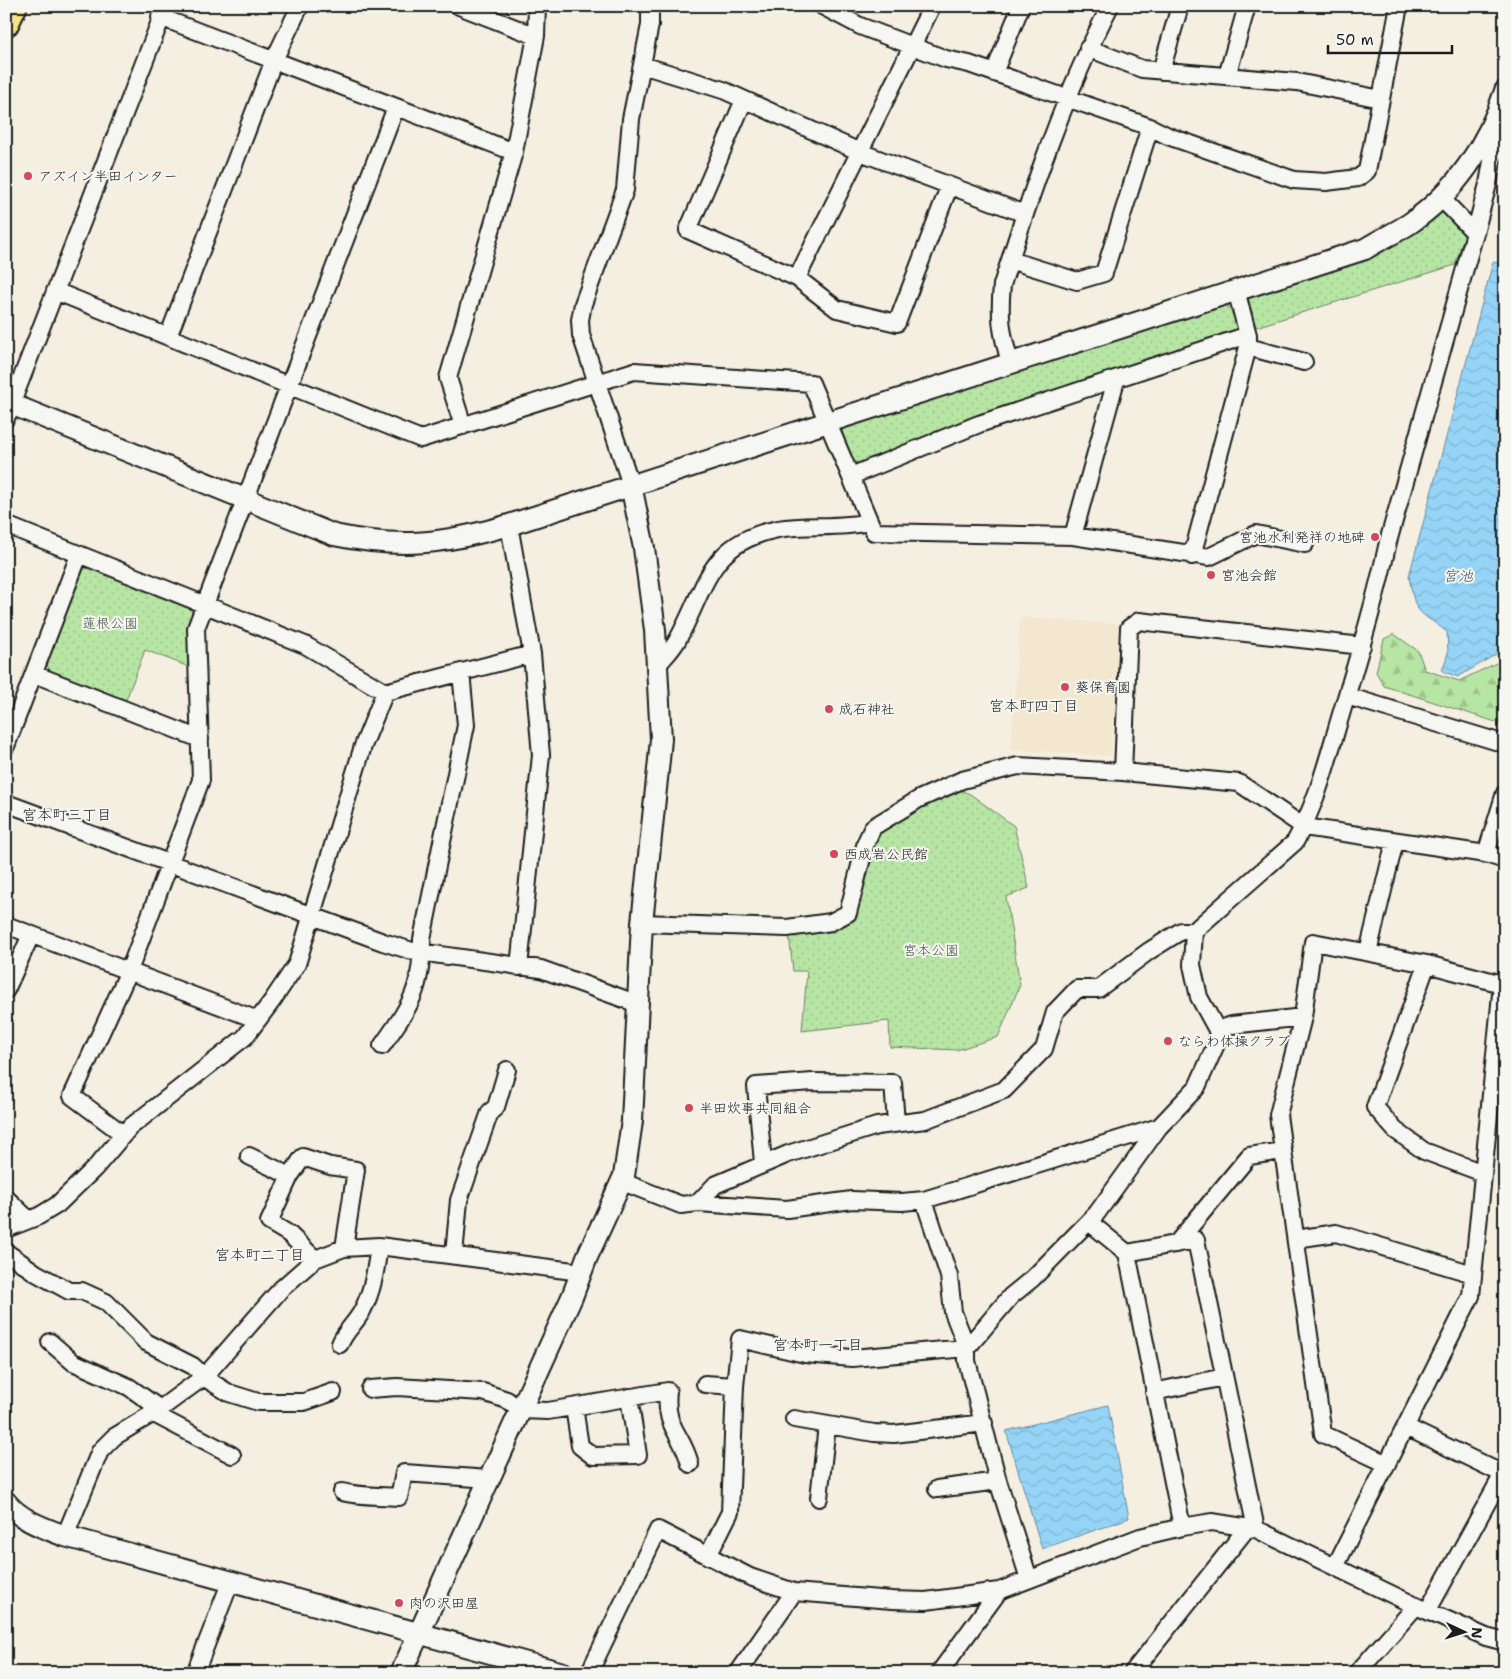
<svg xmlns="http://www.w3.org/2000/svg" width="1511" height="1679" viewBox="0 0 1511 1679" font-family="'Shantell Sans','Klee One',sans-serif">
<defs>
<pattern id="forest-firs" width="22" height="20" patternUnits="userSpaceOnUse" patternTransform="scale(1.25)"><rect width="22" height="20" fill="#b7e5a4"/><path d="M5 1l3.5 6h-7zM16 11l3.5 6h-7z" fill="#9dc48d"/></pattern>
<pattern id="park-dots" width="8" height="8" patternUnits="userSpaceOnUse" patternTransform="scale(1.25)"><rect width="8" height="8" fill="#b7e5a4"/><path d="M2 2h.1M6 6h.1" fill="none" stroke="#9dc48d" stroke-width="1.8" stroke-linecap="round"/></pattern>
<pattern id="water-waves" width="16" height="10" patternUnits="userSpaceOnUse" patternTransform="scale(1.25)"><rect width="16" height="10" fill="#95d4f6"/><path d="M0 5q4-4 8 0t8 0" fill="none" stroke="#80b5d2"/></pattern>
</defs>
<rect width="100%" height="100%" fill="#f5efe2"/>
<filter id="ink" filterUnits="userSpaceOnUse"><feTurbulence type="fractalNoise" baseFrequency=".02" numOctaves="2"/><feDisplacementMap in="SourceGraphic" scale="10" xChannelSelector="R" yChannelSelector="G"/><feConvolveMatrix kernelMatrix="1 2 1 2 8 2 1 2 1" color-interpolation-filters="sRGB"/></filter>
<g filter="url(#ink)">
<!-- built -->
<path fill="#f4e7cf" d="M1020,617L1119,624L1111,756L1011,750Z"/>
<!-- forest -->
<path fill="url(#forest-firs)" stroke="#6a8060" d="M1394,634L1418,651L1425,670L1459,681L1505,659V725L1384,686L1376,672L1384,639Z"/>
<!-- park -->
<path fill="url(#park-dots)" stroke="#6a8060" d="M1440,211L1445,212L1465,234L1455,265L1256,327L1248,298L1372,256L1395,244Z
M1227,304L1239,327L1237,331L974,416L859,463L853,461L842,432L843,427Z
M90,567L190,608L193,614L189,667L145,650L126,700L49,670L47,664L83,570Z
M960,790L970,794L1014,826L1029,888L1006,897L1020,985L998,1037L957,1050L890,1047L889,1021L802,1031L807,971H793L789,934C816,933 836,937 856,917C860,899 869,843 881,832C897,816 939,800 960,790Z"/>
<!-- water -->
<path fill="url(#water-waves)" stroke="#658a9f" d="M1493,262L1505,264V649L1458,677L1442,671L1448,653L1447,632C1416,608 1416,617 1409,576Z
M1108,1405L1129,1518L1042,1549L1006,1431Z"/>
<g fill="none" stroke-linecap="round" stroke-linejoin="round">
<!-- minor casing -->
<g stroke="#1c1c1c" stroke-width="20">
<path id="minor" d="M459,6L536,36
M822,6L860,26L946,59L969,64L1150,127L1168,136L1294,180L1326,182L1358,178L1367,171L1399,6
M160,17L514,152
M1088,48L1142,69L1297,82L1381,99
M642,65L723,90L860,152L1025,214
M1161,71L1180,6
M994,73L1021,6
M1227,76L1247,6
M744,100L688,230L797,278L837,309L897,323L949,187
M1441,198L1475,233
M1010,260L1077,281L1104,273L1150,127
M797,278L932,6
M55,291L421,439L634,371L811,383L874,532L1073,536L1209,557L1256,534L1305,544
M168,337L274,60L300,6
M1248,347L1304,362
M1010,362C1001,332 999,316 1002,285C1032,190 1064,95 1110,6
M6,418L166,6
M463,426L448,378L514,152L536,36L537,6
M851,476L979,424L1248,335
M631,485L581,335L580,320L583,304L625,190L631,119L650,25V6
M6,525L305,645L385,692
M509,525L532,654L541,755L519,967
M1073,536L1116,380
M1192,556L1248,347V335L1236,290
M657,666C664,657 673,649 678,639C707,586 708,543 778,529C808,524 839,529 869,522
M34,674L200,739
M1347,696L1505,744
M6,746L79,555
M1123,772L1129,628L1139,621L1362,646
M6,803L383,942L412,951L541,969L638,1004
M1486,854L1505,793
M642,923L787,928L831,922L848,913L866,842L873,827L919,799L962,780L1018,766L1123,772L1239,783L1304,827L1486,854L1505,860
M6,925L258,1020
M1368,952L1395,841
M1427,964L1375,1107L1395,1130L1424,1151L1483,1173
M6,990L31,935
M1217,1030L1232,1025L1303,1017
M382,1046C410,1006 422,990 422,939L466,725L461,672
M123,1134L72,1096L129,971L201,780L196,628L396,107
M249,1156L290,1176
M763,1163L756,1086L813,1082L893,1083L896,1123
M623,1182L681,1205L698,1203L787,1209L852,1200L902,1202L924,1200L1159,1127
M6,1198L29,1220
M924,1200L949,1276L953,1312L967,1348V1361L998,1481L1029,1579
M698,1203L715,1185L788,1154L877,1126L925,1120L1004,1090L1044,1049L1055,1012L1077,989H1098L1149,951L1181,931H1194
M1089,1222L1127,1253
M6,1229L39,1216L57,1205L95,1168L129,1128L245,1037L272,1001L297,964L363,746L385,692L532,654
M1296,1239L1336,1233L1473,1274
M1176,1244L1249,1156L1282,1151
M6,1252L36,1273L69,1291H82L106,1302L146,1342L193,1366L208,1380L229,1393L258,1402H304L333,1392
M454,1255L459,1200L490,1112L496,1107L507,1070
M315,1259L289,1234L269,1222L290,1176L303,1157L330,1166L356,1170L344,1248
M50,1342L73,1362L129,1387L160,1409
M340,1344C345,1331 355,1324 362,1311C373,1291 376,1268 379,1246
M705,1384L735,1386
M370,1389L397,1387L483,1392L507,1400L520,1410L548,1411L668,1391C664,1429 682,1432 690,1464
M1154,1392L1224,1377
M574,1407L580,1446L593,1456L638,1455L629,1397
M152,1413L232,1455
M794,1419L874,1433L894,1434L984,1423
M1406,1427L1503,1474L1428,1610
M937,1489L998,1481
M342,1492C361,1497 379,1495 399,1497L404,1473L490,1479
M819,1498L827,1425
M1182,1527L1127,1253L1196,1240L1256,1529
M65,1536L100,1451L114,1437L160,1409L205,1376L281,1289L315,1259L344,1248L379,1246L581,1272
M708,1556L730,1512L735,1386L740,1339L805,1354L852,1358L967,1348L1011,1296L1033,1278L1097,1213L1159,1127L1197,1087L1218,1040L1217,1030L1199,997L1192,965L1194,931L1295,842C1316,805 1327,762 1339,721C1357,661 1375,603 1388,542L1475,233L1488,184L1500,116
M1336,1565L1471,1296L1502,984L1427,964L1313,942L1303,1017L1278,1115L1323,1434L1387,1464
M195,1673L230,1583
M589,1673L658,1530L750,1577L794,1592L892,1600L926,1601L999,1591L1140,1537L1182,1527L1212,1522L1256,1529L1416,1606L1486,1637L1505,1642
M738,1673L794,1592
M939,1673L999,1591
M1132,1673L1248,1527
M1357,1673L1416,1606"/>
</g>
<!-- tertiary casing -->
<g stroke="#1c1c1c" stroke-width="24">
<path id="tertiary" d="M6,402L334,535C401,549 444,544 509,525L1365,249C1379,240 1395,233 1409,224C1455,193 1488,144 1505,91
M6,1502C20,1520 44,1528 65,1536L563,1673
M401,1673L572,1297L587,1257L624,1176L632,1121L642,923L659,760L661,739L655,630L644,548L631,485"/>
</g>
<!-- primary casing -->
<g stroke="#1c1c1c" stroke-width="29">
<path id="primary" d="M6,23L14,6"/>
</g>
<!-- minor -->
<use href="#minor" stroke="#f6f6f2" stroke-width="16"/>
<!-- tertiary -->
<use href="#tertiary" stroke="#f6f6f2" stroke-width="20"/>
<!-- primary -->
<use href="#primary" stroke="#f8e281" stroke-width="25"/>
</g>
</g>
<!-- markers -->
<g fill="#d1495b" stroke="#f6f6f2" stroke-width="2">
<circle cx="28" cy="176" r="5"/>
<circle cx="1375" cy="537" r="5"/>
<circle cx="1211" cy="575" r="5"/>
<circle cx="1065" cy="687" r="5"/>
<circle cx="829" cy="709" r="5"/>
<circle cx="834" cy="854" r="5"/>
<circle cx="1168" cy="1041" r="5"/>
<circle cx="689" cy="1108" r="5"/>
<circle cx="399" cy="1603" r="5"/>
</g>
<g text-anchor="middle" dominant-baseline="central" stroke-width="4" stroke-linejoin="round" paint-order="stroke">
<!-- poi labels -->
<g font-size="14" fill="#1c1c1c" stroke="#f6f6f2" text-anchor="start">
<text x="38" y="176">アズイン半田インター</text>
<text x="1365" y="537" text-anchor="end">宮池水利発祥の地碑</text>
<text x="1221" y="575">宮池会館</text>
<text x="1075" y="687">葵保育園</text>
<text x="839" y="709">成石神社</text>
<text x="844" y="854">西成岩公民館</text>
<text x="1178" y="1041">ならわ体操クラブ</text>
<text x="699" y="1108">半田炊事共同組合</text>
<text x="409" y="1603">肉の沢田屋</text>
</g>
<!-- park labels -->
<g font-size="14" fill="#4a5845" stroke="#f6f6f2">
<text x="110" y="623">蓮根公園</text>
<text x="931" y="950">宮本公園</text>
</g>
<!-- water labels -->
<g font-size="15" font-style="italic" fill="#40535d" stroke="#f6f6f2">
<text x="1458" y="576">宮池</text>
</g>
<!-- neighbourhood labels -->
<g font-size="15" fill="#1c1c1c" stroke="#f6f6f2">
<text x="1034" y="706">宮本町四丁目</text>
<text x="67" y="815">宮本町三丁目</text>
<text x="260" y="1255">宮本町二丁目</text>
<text x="818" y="1345">宮本町一丁目</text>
</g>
</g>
<!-- margin -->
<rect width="1511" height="1679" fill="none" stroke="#f6f6f2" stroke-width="25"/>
<rect x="12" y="12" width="1486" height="1654" fill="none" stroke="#1c1c1c" stroke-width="2" filter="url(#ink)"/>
<!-- north arrow -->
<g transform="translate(1464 1632) rotate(94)" stroke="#f6f6f2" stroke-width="4" paint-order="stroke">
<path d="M0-4L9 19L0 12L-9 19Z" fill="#1c1c1c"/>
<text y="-8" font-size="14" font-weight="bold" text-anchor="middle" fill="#1c1c1c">N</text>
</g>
<!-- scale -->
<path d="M1328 45v8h124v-8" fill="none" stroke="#1c1c1c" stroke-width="2.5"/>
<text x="1336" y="45" font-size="15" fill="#1c1c1c" stroke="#f6f6f2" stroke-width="4" paint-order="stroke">50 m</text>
</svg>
